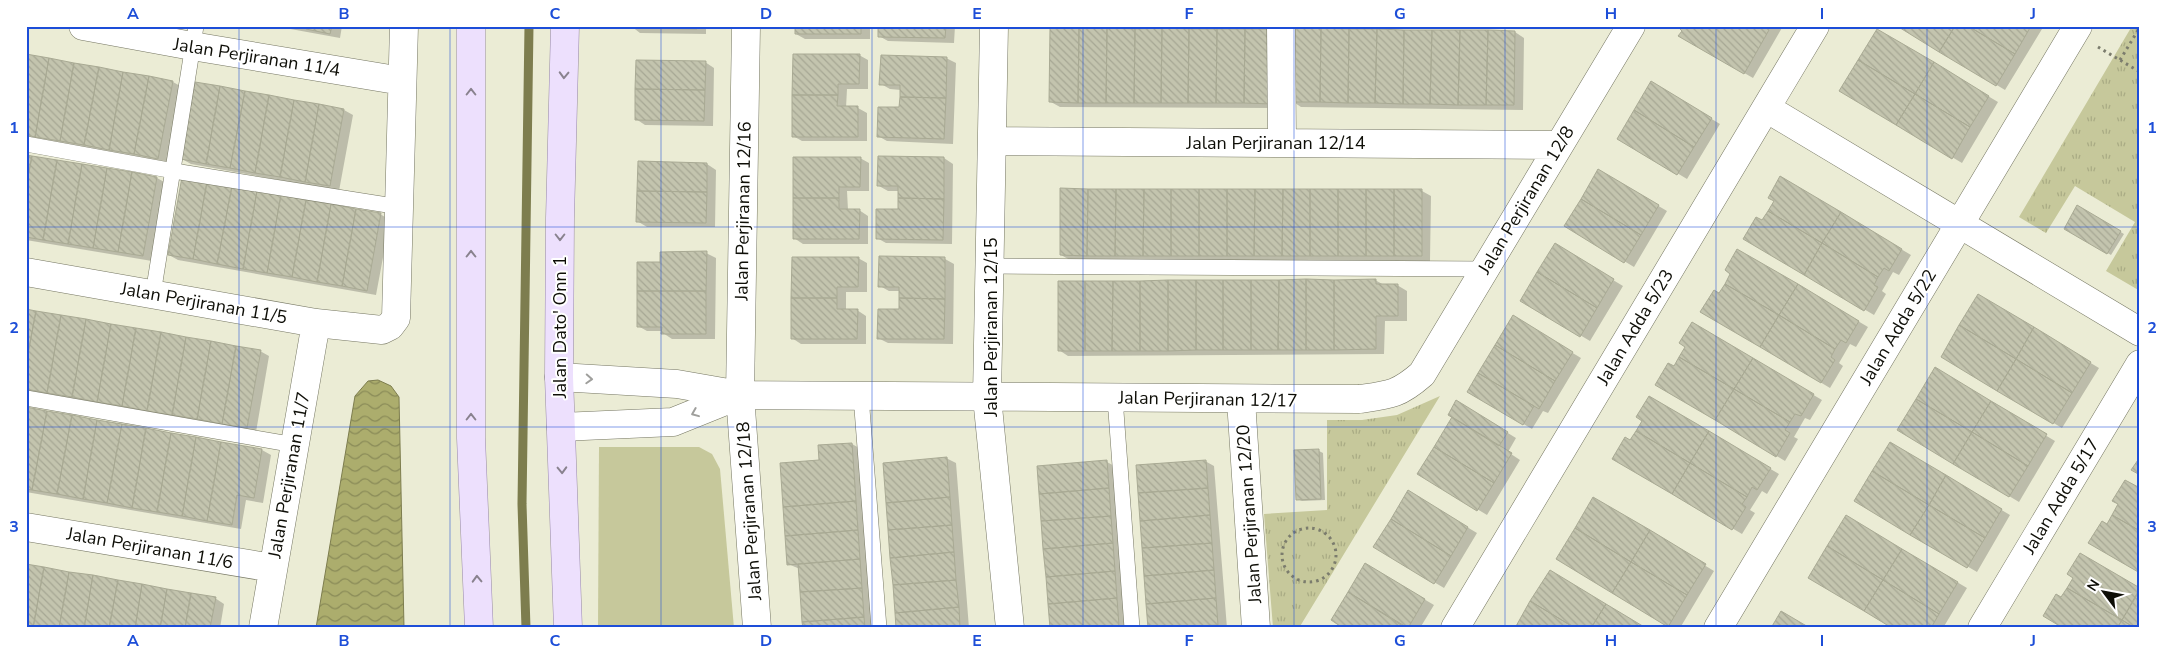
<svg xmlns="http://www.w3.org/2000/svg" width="2166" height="654" viewBox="0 0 2166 654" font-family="'Nunito Sans',sans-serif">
<defs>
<pattern id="park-tufts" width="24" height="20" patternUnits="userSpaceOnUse" patternTransform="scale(1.25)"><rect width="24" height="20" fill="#c6c89b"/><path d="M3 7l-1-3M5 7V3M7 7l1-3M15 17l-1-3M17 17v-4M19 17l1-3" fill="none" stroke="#a9ab84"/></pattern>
<pattern id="water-waves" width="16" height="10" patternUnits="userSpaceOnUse" patternTransform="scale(1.25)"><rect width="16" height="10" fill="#acad6d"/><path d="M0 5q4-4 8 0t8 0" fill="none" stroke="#8a8b58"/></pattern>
<pattern id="building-back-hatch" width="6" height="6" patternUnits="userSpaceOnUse" patternTransform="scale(1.25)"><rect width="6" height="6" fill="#c3c4ae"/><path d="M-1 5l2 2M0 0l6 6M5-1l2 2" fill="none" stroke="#a6a794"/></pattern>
</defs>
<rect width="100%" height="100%" fill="#ebecd5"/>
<!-- grass -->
<path fill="#c6c89b" d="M599,447H699L712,454L720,469L734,628H598Z"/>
<!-- park -->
<path fill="url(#park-tufts)" d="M2132,26H2140V291L2106,271L2135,222L2075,186L2046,233L2019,217Z
M1440,396L1299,628H1273L1264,514L1327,510V420H1362L1397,415Z"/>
<!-- water -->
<path fill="url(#water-waves)" stroke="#7d7d4e" d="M378,380L391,386L399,397L404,628H316L355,396L368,381Z"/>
<!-- shadow -->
<path fill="#0003" d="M274,26H342L340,38Z
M631,26H706V34L640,33Z
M796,26H870V39H805L796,34Z
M879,26H955L954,43L888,41L879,36Z
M1678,26H1783L1753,78L1680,36L1683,31Z
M1899,26H2037L2042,29L2005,90Z
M1877,30L1998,102L1962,163L1841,91Z
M1515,32L1524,38L1523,110L1301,107L1292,101Z
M1282,36L1281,108L1060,107L1051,102Z
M859,55L868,60V89H847L846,108H858L867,113V141H802L793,136Z
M26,56L173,82L182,87L168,163L26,138Z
M946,58L956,63L953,144L887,141L878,136L901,109V90L890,89L881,84Z
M705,62L714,68L713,126L645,125L636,119Z
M1652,83L1720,124L1687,179L1619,138Z
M344,110L353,115L339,191L191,164L182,159Z
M26,156L157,178L166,183L152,261L26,240Z
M879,157L944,158L953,164L952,244L886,243L877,238L899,210V191H888L879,186Z
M860,158L869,163V191H847L848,210H859L868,216V244H803L794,238Z
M707,164L716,170L715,227H647L637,221Z
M1599,171L1667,211L1634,267L1566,226Z
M1781,178L1911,255L1899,275L1893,272L1882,291L1886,294L1874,315L1745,239L1762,222L1775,201Z
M1422,191L1431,196L1430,261L1070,260L1061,255Z
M2078,207L2124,234L2111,255L2065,228Z
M380,214L390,220L376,295L178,260L169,255Z
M1555,245L1623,286L1590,341L1521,300Z
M1738,250L1868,327L1856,347L1850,344L1839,363L1843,366L1830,388L1702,311L1719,294L1732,273Z
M706,253L716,258L715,339H672L663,333V331H647L638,326L662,263Z
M858,258L867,263V292H846V310H857L866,316V344H801L792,338Z
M880,258L945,259L954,264L953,344L888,343L878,338L900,310L901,291H889L880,286Z
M1375,280L1384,285H1397L1407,291V321H1385L1384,354L1068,356L1059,350Z
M1979,296L2099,368L2062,428L1942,356Z
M26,310L260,351L269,356L256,432L26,392Z
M1513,317L1581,358L1548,413L1543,411L1532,429L1469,391Z
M1692,323L1822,400L1810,420L1805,418L1794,437L1798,439L1785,461L1657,385L1674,368L1687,346Z
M1935,369L2055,441L2019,502L1899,430Z
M1649,397L1779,474L1767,494L1762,491L1750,510L1755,513L1742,534L1614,458L1631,441L1643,420Z
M1457,402L1516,438L1508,452L1520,460L1487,515L1419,474L1453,417Z
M26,409L262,450L271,455L263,503L246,500L241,529L26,492Z
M852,444L861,449L873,628H804L800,569L788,564L821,461Z
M1890,444L2010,515L1977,572L1856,501Z
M1319,451L1323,453L1325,500L1302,501L1297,499Z
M946,458L956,463L969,628H897Z
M1205,461L1214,466L1227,628H1150Z
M1107,462L1116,467L1128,628H1051Z
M1408,492L1477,533L1444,588L1375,547Z
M1594,498L1714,571L1680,628H1672L1557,559Z
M1846,516L1967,588L1943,628H1894Z
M2080,555L2140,590V628L2062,598L2075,577Z
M1366,565L1434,605L1420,628H1345L1332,620Z
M215,598L224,604L220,628H26Z"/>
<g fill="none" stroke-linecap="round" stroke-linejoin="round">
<!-- stream -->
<path stroke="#7d7d4e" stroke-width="9" d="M526,628L522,504L529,26"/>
</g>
<!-- building -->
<path fill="url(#building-back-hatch)" stroke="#a9aa94" d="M306,26H332L330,34L306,29Z
M630,26H697V29L630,28Z
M795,26H861V34H795Z
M878,26H946L945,38L878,37Z
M1677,26H1762L1769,30L1744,74L1678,36L1682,31Z
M1897,26H1955L1939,52Z
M1955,26H1968L2015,54L1996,86L1939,52Z
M1968,26H2031L2015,54Z
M1050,28H1079L1078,103L1049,102Z
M1079,28H1107L1106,103H1078Z
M1107,28L1135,29L1134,103H1106Z
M1162,28L1161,103H1134L1135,29Z
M1162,28L1189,29L1188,103H1161Z
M1292,28H1321L1320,102H1291Z
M1321,28L1349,29L1348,103L1320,102Z
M1189,29H1217L1216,103H1188Z
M1217,29H1245L1244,103H1216Z
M1245,29H1273L1272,104L1244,103Z
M1349,29H1377L1375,103H1348Z
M1377,29L1404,30L1403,104L1375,103Z
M1877,29L1934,62L1915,94L1858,60Z
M1404,30H1432L1430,104H1403Z
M1432,30H1460L1458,105L1430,104Z
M1460,30H1488L1486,105H1458Z
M1488,30L1515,31L1514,105H1486Z
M26,54L49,58L35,137L26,135Z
M793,54H860L859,84H838V95H792Z
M881,55L947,57L946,98L900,97V85H879Z
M49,58L74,63L60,141L35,137Z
M636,60L706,61L705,90L635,89Z
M1858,60L1915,94L1896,125L1839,91Z
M1934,62L1989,96L1970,127L1915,94Z
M74,63L99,67L84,145L60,141Z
M99,67L123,72L109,150L84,145Z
M123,72L149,76L134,154L109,150Z
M149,76L173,81L158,159L134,154Z
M1651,81L1712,118L1694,147L1634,110Z
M195,82L220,86L206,164L181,159Z
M220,86L245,91L230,168L206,164Z
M635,89L705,90L704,121L635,120Z
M245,91L269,95L255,173L230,168Z
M1915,94L1970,127L1952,159L1896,125Z
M269,95L294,100L280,177L255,173Z
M792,95H838L837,106H858V137H792Z
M900,97L946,98L944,139L877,137L878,107H899Z
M294,100L319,104L305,182L280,177Z
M319,104L344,109L330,186L305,182Z
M1634,110L1694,147L1677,175L1617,139Z
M26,155L32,156L26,187Z
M32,156L57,160L43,240L26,237V187Z
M878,156L944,157V199L898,198V186H877Z
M793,157H861L860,187H839V198H793Z
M57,160L82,164L68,244L43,240Z
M638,161L707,163V192L637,191Z
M82,164L107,168L93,248L68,244Z
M107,168L132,172L118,252L93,248Z
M1598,169L1659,205L1641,235L1581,199Z
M132,172L157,177L143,256L118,252Z
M1780,176L1841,212L1822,243L1768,211L1774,201L1768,198Z
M182,177L207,182L193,259L168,255Z
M207,182L232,186L217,264L193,259Z
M232,186L257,191L243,269L217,264Z
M1060,188L1088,189L1087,256L1060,255Z
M1088,189H1116L1115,256H1087Z
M1116,189H1144L1143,256H1115Z
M1144,189H1171V256H1143Z
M1171,189H1199V256H1171Z
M1199,189H1227V256H1199Z
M1227,189H1255L1254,256H1227Z
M1255,189H1283L1282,256H1254Z
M1283,189H1310V256H1282Z
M1310,189H1338V256H1310Z
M1338,189H1366V256H1338Z
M1366,189H1394V256H1366Z
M1394,189H1422V256H1394Z
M257,191L281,195L267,273L243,269Z
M637,191L707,192L706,223L636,222Z
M281,195L306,200L292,277L267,273Z
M793,198H839V209H860L859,239H793Z
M898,198L944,199L943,240L876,239V209H898Z
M1581,199L1641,235L1624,263L1564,226Z
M306,200L331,204L317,282L292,277Z
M331,204L356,209L342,286L317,282Z
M2077,205L2121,231L2107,254L2064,229Z
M356,209L381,213L367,291L342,286Z
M1768,211L1822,243L1804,275L1743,239L1756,217L1762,220Z
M1841,212L1902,249L1889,271L1884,268L1878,277L1822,243Z
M1555,243L1614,279L1597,308L1537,272Z
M1822,243L1878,277L1874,285L1878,287L1864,311L1804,275Z
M1737,249L1798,284L1779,315L1725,284L1730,274L1725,270Z
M707,251L706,291H637V262H660V252Z
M879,256L945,257V299L899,298V287H878Z
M792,257H859L858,287H837V298H791Z
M1537,272L1597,308L1580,337L1520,301Z
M1306,279V350H1278L1279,280Z
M1306,279L1334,280V350H1306Z
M1376,279V284H1398V316H1376V349L1334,350V280Z
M1168,280V351H1140V281Z
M1168,280H1196V350L1168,351Z
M1196,280H1223V350H1196Z
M1223,280H1251V350H1223Z
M1251,280H1279L1278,350H1251Z
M1058,281H1085V351H1058Z
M1085,281H1113L1112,351H1085Z
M1113,281H1140V351H1112Z
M1725,284L1779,315L1760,347L1700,312L1714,290L1719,293Z
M1798,284L1859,321L1846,343L1841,340L1835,349L1779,315Z
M637,291H706V334H661L662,327H637Z
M1978,294L2034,327L2016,359L1959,325Z
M791,298H837V309H858L857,339H791Z
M899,298L945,299L944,339H877L878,309H899Z
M26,309L36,311L26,364Z
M36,311L61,315L47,393L26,389V364Z
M61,315L86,319L72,397L47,393Z
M1513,315L1573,352L1555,381L1495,345Z
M1779,315L1835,349L1831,357L1835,360L1821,383L1760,347Z
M86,319L111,324L97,402L72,397Z
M1692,322L1753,358L1734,389L1679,357L1685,347L1679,343Z
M111,324L136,328L122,406L97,402Z
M1959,325L2016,359L1997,391L1941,357Z
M2034,327L2091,362L2072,393L2016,359Z
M136,328L161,332L147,411L122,406Z
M161,332L186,337L172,415L147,411Z
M186,337L211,341L197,419L172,415Z
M211,341L236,346L222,424L197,419Z
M1495,345L1555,381L1539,409L1478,373Z
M236,346L261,350L247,428L222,424Z
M1679,357L1734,389L1715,420L1655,385L1668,363L1674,366Z
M1753,358L1814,394L1801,416L1795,414L1790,422L1734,389Z
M2016,359L2072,393L2053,424L1997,391Z
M1935,367L1991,401L1972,432L1916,399Z
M1478,373L1534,406L1523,425L1467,392Z
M1734,389L1790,422L1785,430L1790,433L1776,457L1715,420Z
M1649,396L1709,431L1690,463L1636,431L1642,421L1636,417Z
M1916,399L1972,432L1953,464L1897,430Z
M1456,400L1508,432L1499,446L1448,415Z
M1991,401L2047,434L2028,466L1972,432Z
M26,407L47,411L32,490L26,489Z
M47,411L72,415L57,494L32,490Z
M72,415L97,420L83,499L57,494Z
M1452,417L1512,453L1494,483L1434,447Z
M97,420L122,424L107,503L83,499Z
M122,424L146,428L132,508L107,503Z
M146,428L171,433L157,512L132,508Z
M1636,431L1690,463L1672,494L1612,459L1625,437L1630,440Z
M1709,431L1771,468L1757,490L1752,487L1747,497L1690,463Z
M1972,432L2028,466L2009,497L1953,464Z
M171,433L196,437L182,516L157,512Z
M196,437L221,442L207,521L182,516Z
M221,442L262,449L254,498L237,495L232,525L207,521Z
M1890,442L1946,475L1929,505L1872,471Z
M852,443L856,501L783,507L780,463L819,460L818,445Z
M1434,447L1494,483L1477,511L1417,474Z
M1319,449L1321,499L1296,500L1294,450Z
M947,457L950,497L886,503L883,463Z
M2140,457V475L2131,470Z
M1107,460L1109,488L1039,494L1037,466Z
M1206,460L1208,488L1138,493L1136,465Z
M1690,463L1747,497L1742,504L1746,507L1732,530L1672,494Z
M1872,471L1929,505L1910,535L1854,501Z
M1946,475L2002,509L1985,538L1929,505Z
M2125,480L2140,488V531L2112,515L2118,504L2112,501Z
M1109,488L1111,516L1041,521L1039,494Z
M1208,488L1210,515L1140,521L1138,493Z
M1408,490L1468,527L1451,556L1391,519Z
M950,497L952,525L888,530L886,503Z
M1593,497L1650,530L1631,562L1575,528Z
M856,501L858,530L785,536L783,507Z
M1929,505L1985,538L1967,568L1910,535Z
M1210,515L1212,543L1142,548L1140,521Z
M1846,515L1902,549L1883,580L1827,546Z
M2112,515L2140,531V573L2088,543L2102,521L2107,524Z
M1111,516L1113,543L1043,549L1041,521Z
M1391,519L1451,556L1434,584L1373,547Z
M952,525L954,552L890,558L888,530Z
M1575,528L1631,562L1612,593L1556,559Z
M858,530L860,559L787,565L785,536Z
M1650,530L1706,564L1687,595L1631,562Z
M1113,543L1115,571L1046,577L1043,549Z
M1212,543L1214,570L1144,576L1142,548Z
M1827,546L1883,580L1864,611L1808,578Z
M1902,549L1958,582L1939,614L1883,580Z
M954,552L956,580L893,585L890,558Z
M2080,553L2140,588L2122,620L2067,588L2073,578L2067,574Z
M860,559L862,588L800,592L798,564Z
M1631,562L1687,595L1668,627L1612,593Z
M1365,563L1425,599L1408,628L1348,592Z
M26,564L44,567L33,628H26Z
M44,567L69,572L59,628H33Z
M1214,570L1216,598L1146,604L1144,576Z
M1550,570L1606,604L1591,628H1575L1530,601Z
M1115,571L1117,598L1048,604L1046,577Z
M69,572L93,575L84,628H59Z
M93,575L118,580L109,628H84Z
M118,580L142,584L135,628H109Z
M956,580L959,607L895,613L893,585Z
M1883,580L1939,614L1931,628H1892L1864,611Z
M142,584L167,589L160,628H135Z
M862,588L864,617L802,622L800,592Z
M2067,588L2122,620L2117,628H2063L2043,616L2056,594L2061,597Z
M167,589L191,593L185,628H160Z
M2140,590V628H2135L2122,620Z
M1348,592L1406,628H1343L1331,620Z
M191,593L216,597L210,628H185Z
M1117,598L1119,626L1050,628L1048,604Z
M1216,598L1218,625L1148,628L1146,604Z
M1530,601L1575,628H1515Z
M1606,604L1646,628H1591Z
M959,607L960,628H896L895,613Z
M1781,611L1810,628H1771Z
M864,617L865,628H803L802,622Z
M2122,620L2135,628H2117Z"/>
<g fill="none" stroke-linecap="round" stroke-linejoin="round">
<!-- lane casing -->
<g stroke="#757662" stroke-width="16">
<path id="lane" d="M26,144L174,171L400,207
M991,266L1485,269
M153,294L196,26
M861,396L879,628
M26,398L295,445
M1115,398L1132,628"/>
</g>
<!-- street casing -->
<g stroke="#757662" stroke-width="29">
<path id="street" d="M83,26L192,46L402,81
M746,26L740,395L757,628
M994,26L987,397L1010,628
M1281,26L1282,142
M1766,108L2140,332
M992,141L1559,145
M26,272L316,323L382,330L390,326L396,318L404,26
M559,377L677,384L740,395L1359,399C1389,395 1398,395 1422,374L1631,26
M1241,400L1256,628
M561,427L673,422L740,395
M26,527L273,568
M263,628L316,323
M1455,628L1815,26
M1718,628L2078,26
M1982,628L2140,364"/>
</g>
<!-- primary casing -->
<g stroke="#9789a6" stroke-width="29">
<path id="primary" d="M471,26V438L479,628
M565,26L560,218L559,377L568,628"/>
</g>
<!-- path -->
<path stroke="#7b7c6d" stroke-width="3" stroke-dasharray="2.5 4" stroke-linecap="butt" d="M2098,47L2140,72
M2120,60L2140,27
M1282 555a27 27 0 1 1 54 0a27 27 0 1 1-54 0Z"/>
<!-- lane -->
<use href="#lane" stroke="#fff" stroke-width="15"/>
<!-- street -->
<use href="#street" stroke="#fff" stroke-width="28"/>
<!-- primary -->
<use href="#primary" stroke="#ede0fd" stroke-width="28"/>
</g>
<!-- one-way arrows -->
<defs><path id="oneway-chevron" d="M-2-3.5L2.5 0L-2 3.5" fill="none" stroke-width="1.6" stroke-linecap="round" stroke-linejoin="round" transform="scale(1.25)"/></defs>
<g stroke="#89828e">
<use href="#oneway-chevron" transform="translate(564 75) rotate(92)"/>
<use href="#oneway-chevron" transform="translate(471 92) rotate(-90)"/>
<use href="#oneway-chevron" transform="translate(560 237) rotate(90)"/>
<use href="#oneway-chevron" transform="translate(471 254) rotate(-90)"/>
<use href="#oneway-chevron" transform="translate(471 417) rotate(-90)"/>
<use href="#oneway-chevron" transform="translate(562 470) rotate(88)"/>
<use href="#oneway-chevron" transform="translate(477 579) rotate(-92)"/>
</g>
<g stroke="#9f9f9c">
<use href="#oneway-chevron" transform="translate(589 379) rotate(3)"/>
<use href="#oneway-chevron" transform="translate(695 413) rotate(158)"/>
</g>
<!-- grid -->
<path fill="none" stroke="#1d4ed8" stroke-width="1" stroke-opacity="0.55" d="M239,26V628M450,26V628M661,26V628M872,26V628M1083,26V628M1294,26V628M1505,26V628M1716,26V628M1927,26V628M26,227H2140M26,427H2140"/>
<g text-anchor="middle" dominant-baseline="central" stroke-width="4" stroke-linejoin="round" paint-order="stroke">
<!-- street labels -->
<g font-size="18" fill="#0e0e07" stroke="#fff">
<text transform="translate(257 57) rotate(9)">Jalan Perjiranan 11/4</text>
<text x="1276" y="143">Jalan Perjiranan 12/14</text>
<text transform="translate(1526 200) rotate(-59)">Jalan Perjiranan 12/8</text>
<text transform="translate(743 211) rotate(-89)">Jalan Perjiranan 12/16</text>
<text transform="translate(204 303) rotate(10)">Jalan Perjiranan 11/5</text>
<text transform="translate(560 327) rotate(-90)">Jalan Dato' Onn 1</text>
<text transform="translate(991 327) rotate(-90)">Jalan Perjiranan 12/15</text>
<text transform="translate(1635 327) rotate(-59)">Jalan Adda 5/23</text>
<text transform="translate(1898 327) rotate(-59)">Jalan Adda 5/22</text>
<text transform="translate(1208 399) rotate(1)">Jalan Perjiranan 12/17</text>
<text transform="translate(289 475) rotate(-80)">Jalan Perjiranan 11/7</text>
<text transform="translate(2061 496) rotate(-59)">Jalan Adda 5/17</text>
<text transform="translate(749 511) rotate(-94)">Jalan Perjiranan 12/18</text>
<text transform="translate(1249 514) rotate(-94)">Jalan Perjiranan 12/20</text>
<text transform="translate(150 548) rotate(10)">Jalan Perjiranan 11/6</text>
</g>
</g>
<!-- border -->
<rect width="2166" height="654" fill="none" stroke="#ffffff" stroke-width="55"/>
<!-- north arrow -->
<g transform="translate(2104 592) rotate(302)" stroke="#ffffff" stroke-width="4" paint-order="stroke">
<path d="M0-4L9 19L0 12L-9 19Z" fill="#0e0e07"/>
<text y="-8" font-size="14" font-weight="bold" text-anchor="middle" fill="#0e0e07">N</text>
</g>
<rect x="28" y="28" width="2110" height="598" fill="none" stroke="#1d4ed8" stroke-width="2"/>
<g font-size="16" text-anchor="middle" font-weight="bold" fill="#1d4ed8">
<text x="133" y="19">A</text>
<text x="344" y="19">B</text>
<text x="555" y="19">C</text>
<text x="766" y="19">D</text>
<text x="977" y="19">E</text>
<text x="1189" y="19">F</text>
<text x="1400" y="19">G</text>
<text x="1611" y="19">H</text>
<text x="1822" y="19">I</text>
<text x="2033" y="19">J</text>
<text x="14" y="133">1</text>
<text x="2152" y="133">1</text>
<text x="14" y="333">2</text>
<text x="2152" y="333">2</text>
<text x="14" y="532">3</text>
<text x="2152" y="532">3</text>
<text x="133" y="646">A</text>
<text x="344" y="646">B</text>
<text x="555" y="646">C</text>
<text x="766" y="646">D</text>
<text x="977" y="646">E</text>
<text x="1189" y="646">F</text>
<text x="1400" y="646">G</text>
<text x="1611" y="646">H</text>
<text x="1822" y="646">I</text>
<text x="2033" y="646">J</text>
</g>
</svg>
